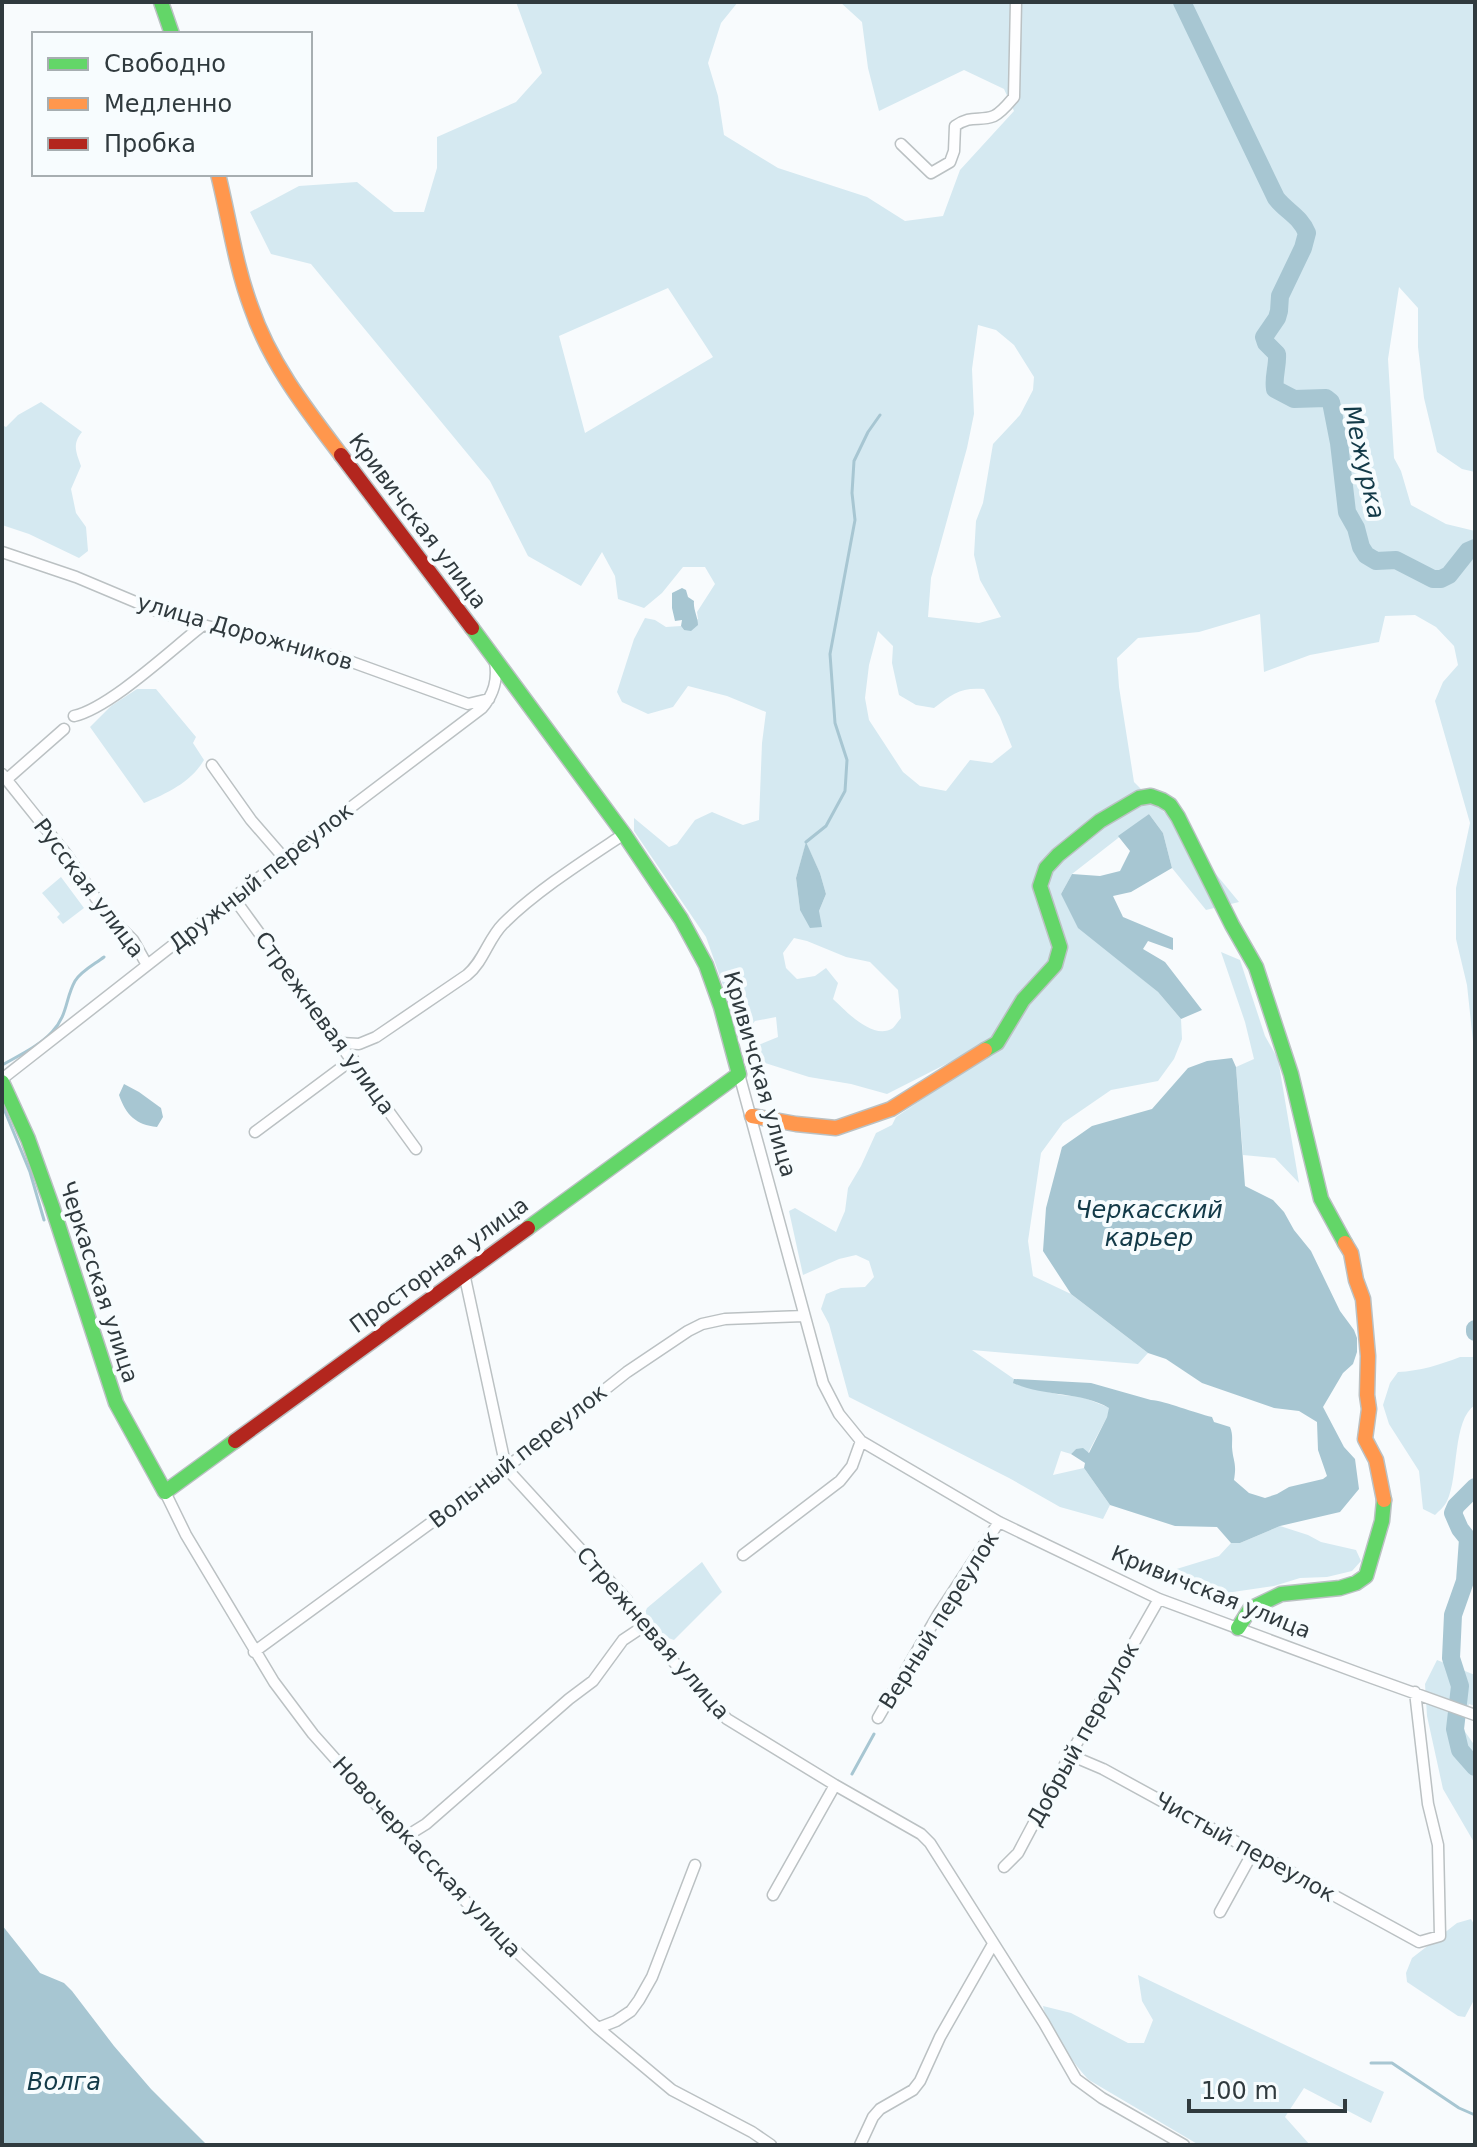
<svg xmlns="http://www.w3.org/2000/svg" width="1477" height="2147" viewBox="0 0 1477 2147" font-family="'DejaVu Sans',sans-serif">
<rect width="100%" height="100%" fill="#f8fbfd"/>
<!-- green -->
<path fill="#d5e9f1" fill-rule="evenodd" d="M516,2H738L721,23L708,63L718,96L724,135L778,168L867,197L905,221L943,216L960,170L1014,111L1004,89L964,70L879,111L868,68L862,22L840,2H1475V472L1462,469L1437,452L1424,398L1418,347V308L1399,287L1388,359L1394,458L1401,471L1411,505L1446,524L1475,531V1060L1467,985L1456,939V888L1470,823L1435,701L1443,682L1458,665L1454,646L1436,627L1415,615L1385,616L1379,642L1310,655L1264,672L1260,614L1199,632L1138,638L1117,658L1119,687L1134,782L1167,815L1239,902L1206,910L1172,868L1163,833L1149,814L1072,874L1061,894L1130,969L1158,992L1181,1019L1182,1039L1174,1059L1158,1081L1111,1090L1063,1123L1041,1153L1028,1241L1033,1276L1071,1294L1148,1353L1138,1364L972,1350L1014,1379V1384L1061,1395L1082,1397L1110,1408L1107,1417L1088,1453L1076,1449L1071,1454L1061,1451L1053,1475L1084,1468L1110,1505L1103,1519L1060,1507L1009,1478L849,1397L829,1324L821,1309L826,1294L841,1288L865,1287L874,1277L869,1261L856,1255L839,1259L803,1275L789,1211L795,1208L836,1232L845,1211L848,1188L861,1166L876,1133L892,1125L896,1117L961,1073L956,1059L887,1094L851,1084L809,1077L749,1058L756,1046L778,1037L776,1017L755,1021L741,1036L706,937L634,831V818L669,847L677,844L695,820L712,812L743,825L759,820L762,743L766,712L727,696L688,686L673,707L648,714L622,702L617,692L634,639L645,618L655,620L666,627L681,626L684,630L698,619L697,612L715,584L705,567H683L662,593L644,608L618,599L615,576L602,552L581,586L528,556L490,481L311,264L271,254L250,212L299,186L357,182L394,212H424L437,168V137L516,102L542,73ZM668,288L713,357L585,433L559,336ZM978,325L996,330L1014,345L1034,377L1033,390L1020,415L993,444L983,503L976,521L974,555L980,580L1001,617L979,623L928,617L931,578L967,448L974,414L972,369ZM878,631L893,646L892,663L899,695L916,705L934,708C952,694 961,687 984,689L1000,717L1012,747L992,763L970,760L946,791L920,786L903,772L869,720L865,698L869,665ZM806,843L820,873L826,894L819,911L800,910L796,878ZM794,938L807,941L846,957L870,962L898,990L901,1018C898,1021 896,1025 893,1028C873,1041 846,1011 833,999L838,983L826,968L815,976L797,979L786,968L783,953Z
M41,402L82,432C72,444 76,452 81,466L71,489L76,513L86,527L88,551L79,558L29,534L2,525V425L6,427L18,415Z
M137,689H156L196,737L193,743L204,760C191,782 168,793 144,803L90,727L111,706Z
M61,877L84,908L63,924L57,917L60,914L42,893Z
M1221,952L1240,960L1265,1036L1278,1059L1299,1183L1275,1158L1243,1155L1236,1067L1254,1059L1245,1022Z
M1460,1357H1475V1405C1452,1420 1459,1477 1447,1501C1445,1506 1439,1511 1435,1515L1423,1509L1419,1471L1389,1424L1383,1405L1390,1383L1398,1372C1420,1371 1439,1365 1460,1357Z
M1280,1526L1308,1535L1321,1542L1356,1550L1361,1561L1352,1571L1327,1577L1300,1578L1274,1586L1226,1593L1201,1582L1180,1578L1170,1571L1219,1556L1231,1543H1240Z
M702,1562L722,1592L674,1640L651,1632L643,1618L647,1608Z
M1437,1660L1475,1675V1706L1469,1704L1461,1726L1475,1746V1844L1443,1789L1427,1716L1425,1684Z
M1471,1919L1475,1926V1998L1465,2017L1458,2016L1407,1982L1406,1973L1412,1958L1457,1923Z
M1138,1975L1384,2092L1371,2123L1304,2088L1285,2117L1310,2145H1199L1089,2080C1075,2066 1046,2025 1043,2006L1071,2013L1128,2043H1144L1153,2020L1142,2001Z"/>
<!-- water -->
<path fill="#a7c6d2" d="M682,588L686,590L688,597L694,601C693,609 698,617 698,625L691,631L684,630L681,626L682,620L675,621L672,608V593Z
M1149,814L1163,833L1172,868L1131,892L1113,896L1123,917L1173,938V950L1148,941L1143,949L1165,962L1202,1010L1181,1019L1158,992L1078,928L1061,894L1072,874L1100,876L1120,871L1130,851L1118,836Z
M806,842L820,873L826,894L819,911L822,927L810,928L800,910L796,878Z
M1232,1058L1236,1067L1245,1186L1273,1200L1284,1212L1294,1230L1311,1251L1340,1311L1354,1330L1357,1338V1352L1353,1364L1343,1373L1323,1407L1344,1447L1355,1459L1359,1489L1340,1512L1280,1526L1240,1543H1231L1217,1527L1175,1526L1110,1505L1084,1468L1085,1463L1071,1454L1076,1449L1083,1448L1089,1453L1107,1417L1109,1408C1080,1391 1042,1397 1013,1383L1014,1379L1091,1383L1151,1400C1165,1401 1195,1413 1212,1417L1214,1422L1230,1427C1233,1434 1232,1439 1232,1447C1233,1462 1237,1462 1234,1480L1249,1493L1265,1498L1277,1494L1289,1487L1323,1479L1327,1476L1318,1450L1317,1422L1299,1411L1274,1408L1202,1383L1166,1359L1148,1353L1071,1294L1043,1251L1046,1208L1062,1147L1092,1126L1152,1109L1188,1068L1207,1061Z
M124,1084L139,1092L161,1108L163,1117L157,1127C136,1125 126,1115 119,1095Z
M2,1925L40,1973L64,1983L72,1991L114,2046L151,2089L207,2145H2Z"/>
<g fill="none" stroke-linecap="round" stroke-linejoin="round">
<!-- stream -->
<path stroke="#a7c6d2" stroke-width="3" d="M806,842L826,826L845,791L847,760L835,723L830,654L855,520L852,493L854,461L868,432L880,415
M4,1064C20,1055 39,1046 52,1032C68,1015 65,999 75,981C81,971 95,964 104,957
M2,1104L30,1172L44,1220
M852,1774L874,1734
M1371,2063H1392L1459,2108L1475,2115"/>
<!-- river -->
<path stroke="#a7c6d2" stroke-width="18" d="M1182,2L1276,198C1286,211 1301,217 1307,233L1303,248L1280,296L1279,311L1277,318L1264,337L1266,343L1277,354C1278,366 1273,377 1275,389L1294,399L1326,398L1331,402L1339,443L1347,512L1356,528L1361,547L1366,555L1376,561L1396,560L1433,579H1441L1449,575L1468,551L1475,548
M1475,1329V1332
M1475,1487L1456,1506L1453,1513L1460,1529L1468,1539L1465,1581L1453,1615L1451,1658L1460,1686L1455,1729L1460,1750L1475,1767"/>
<!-- street casing -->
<g stroke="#bbc1c3" stroke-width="13">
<path id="street" d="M901,144L931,173L950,162L954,151L955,126C972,114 979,122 994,116C1002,112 1008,104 1014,97L1016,2
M2,552L76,577L157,611L203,625L338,657L468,704L489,699
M74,716C110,708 172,649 203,625
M212,765L251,820L284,858
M2,774L67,855L105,912L133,940L147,965
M6,780L64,729
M233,897L416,1149
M341,1043L359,1044L376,1037L467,975C484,961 488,939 503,924C536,891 585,860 624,834
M739,1074L823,1383L839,1414L861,1441L999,1522L1159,1599L1361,1674L1475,1715
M2,1079L284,858L482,708C494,694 498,680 495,662
M255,1132L353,1059
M464,1273L506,1468L626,1599L659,1646L727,1719L835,1785L921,1834L930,1843L1044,2023L1076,2079L1102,2098L1184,2145
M165,1492L186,1535L274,1682L313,1734L405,1837L487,1924L598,2028L672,2090L752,2132L771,2145
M743,1555L840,1481L852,1466L861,1441
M254,1652L506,1468L627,1372L688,1331L702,1324L725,1319L804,1316
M878,1718L939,1613L999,1522
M1070,1755L1103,1769L1419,1942L1440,1936L1438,1845L1428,1804L1415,1692
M405,1837L426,1824L569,1699L593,1681L623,1640L644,1626
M1004,1867L1018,1853L1070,1755L1159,1599
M773,1895L835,1785
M1220,1912L1253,1852
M598,2028L616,2021L631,2011L639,2000L652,1977L695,1865
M860,2145L873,2117L880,2109L913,2090L920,2081L940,2037L993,1944"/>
</g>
<!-- fast casing -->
<g stroke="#bbc1c3" stroke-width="17">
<path id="fast" d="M161,2L172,34
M472,628L624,834L681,919L706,965L721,1007L739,1074L528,1228
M985,1050L997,1043L1023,1000L1055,965L1060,947L1040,886L1046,868L1058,855L1100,821L1139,798L1151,796L1162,800L1170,805L1178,817L1232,925L1256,967L1291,1074L1321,1199L1345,1243
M2,1082L28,1139L52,1206L116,1403L165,1492L235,1441
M1238,1628L1250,1609L1281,1594L1340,1588L1356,1583L1366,1576L1382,1521L1384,1500"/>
</g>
<!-- slow casing -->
<g stroke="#bbc1c3" stroke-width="17">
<path id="slow" d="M218,174C229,218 235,264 251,307C270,363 306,409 341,455
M752,1116L796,1124L836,1128L891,1109L985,1050
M1345,1243L1351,1253L1356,1280L1363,1299L1368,1356L1367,1395L1369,1409L1365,1439L1376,1460L1384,1500"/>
</g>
<!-- jam casing -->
<g stroke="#bbc1c3" stroke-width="17">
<path id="jam" d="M341,455L472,628
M235,1441L528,1228"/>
</g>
<!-- street -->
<use href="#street" stroke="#fefeff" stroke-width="10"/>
<!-- fast -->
<use href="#fast" stroke="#63d668" stroke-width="14"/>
<!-- slow -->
<use href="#slow" stroke="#ff974d" stroke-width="14"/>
<!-- jam -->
<use href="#jam" stroke="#b3261e" stroke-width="14"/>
</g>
<g text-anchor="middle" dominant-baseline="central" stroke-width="8" stroke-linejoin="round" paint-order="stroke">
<!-- street labels -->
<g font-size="22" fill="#303a3e" stroke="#f7fcfe">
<text transform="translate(418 521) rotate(53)">Кривичская улица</text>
<text transform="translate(245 632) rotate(16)">улица Дорожников</text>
<text transform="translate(261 877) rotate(-38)">Дружный переулок</text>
<text transform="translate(89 888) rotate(53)">Русская улица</text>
<text transform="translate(325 1023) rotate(54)">Стрежневая улица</text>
<text transform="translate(760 1074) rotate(74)">Кривичская улица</text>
<text transform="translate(439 1265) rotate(-36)">Просторная улица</text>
<text transform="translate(99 1282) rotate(72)">Черкасская улица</text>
<text transform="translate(518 1456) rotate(-38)">Вольный переулок</text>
<text transform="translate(1211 1592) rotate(22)">Кривичская улица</text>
<text transform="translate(939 1620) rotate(-58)">Верный переулок</text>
<text transform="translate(653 1633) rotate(49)">Стрежневая улица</text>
<text transform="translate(1083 1734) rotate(-61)">Добрый переулок</text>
<text transform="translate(1245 1847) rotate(29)">Чистый переулок</text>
<text transform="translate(427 1857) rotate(47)">Новочеркасская улица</text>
</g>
<!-- water labels -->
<g font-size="24" font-style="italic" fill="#133a48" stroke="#f7fcfe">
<text transform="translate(1364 462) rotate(77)">Межурка</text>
<text x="1149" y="1210">Черкасский<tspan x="1149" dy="28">карьер</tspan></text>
<text x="64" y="2082">Волга</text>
</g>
</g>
<!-- border -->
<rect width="1477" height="2147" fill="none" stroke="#303a3e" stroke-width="8"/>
<!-- legend -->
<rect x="32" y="32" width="280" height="144" fill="#f7fcfe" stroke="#a7aeb1" stroke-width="2"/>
<rect x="48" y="58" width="40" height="12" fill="#63d668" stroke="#a7aeb1" stroke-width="2"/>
<text x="104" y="72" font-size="24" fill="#303a3e">Свободно</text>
<rect x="48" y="98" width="40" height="12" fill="#ff974d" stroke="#a7aeb1" stroke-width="2"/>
<text x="104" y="112" font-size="24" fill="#303a3e">Медленно</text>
<rect x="48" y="138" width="40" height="12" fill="#b3261e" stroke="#a7aeb1" stroke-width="2"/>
<text x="104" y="152" font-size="24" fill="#303a3e">Пробка</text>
<!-- scale -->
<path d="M1189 2099v12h156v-12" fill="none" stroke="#303a3e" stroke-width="4"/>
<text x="1201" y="2099" font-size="24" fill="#303a3e" stroke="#f7fcfe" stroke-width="6" paint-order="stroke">100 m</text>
</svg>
